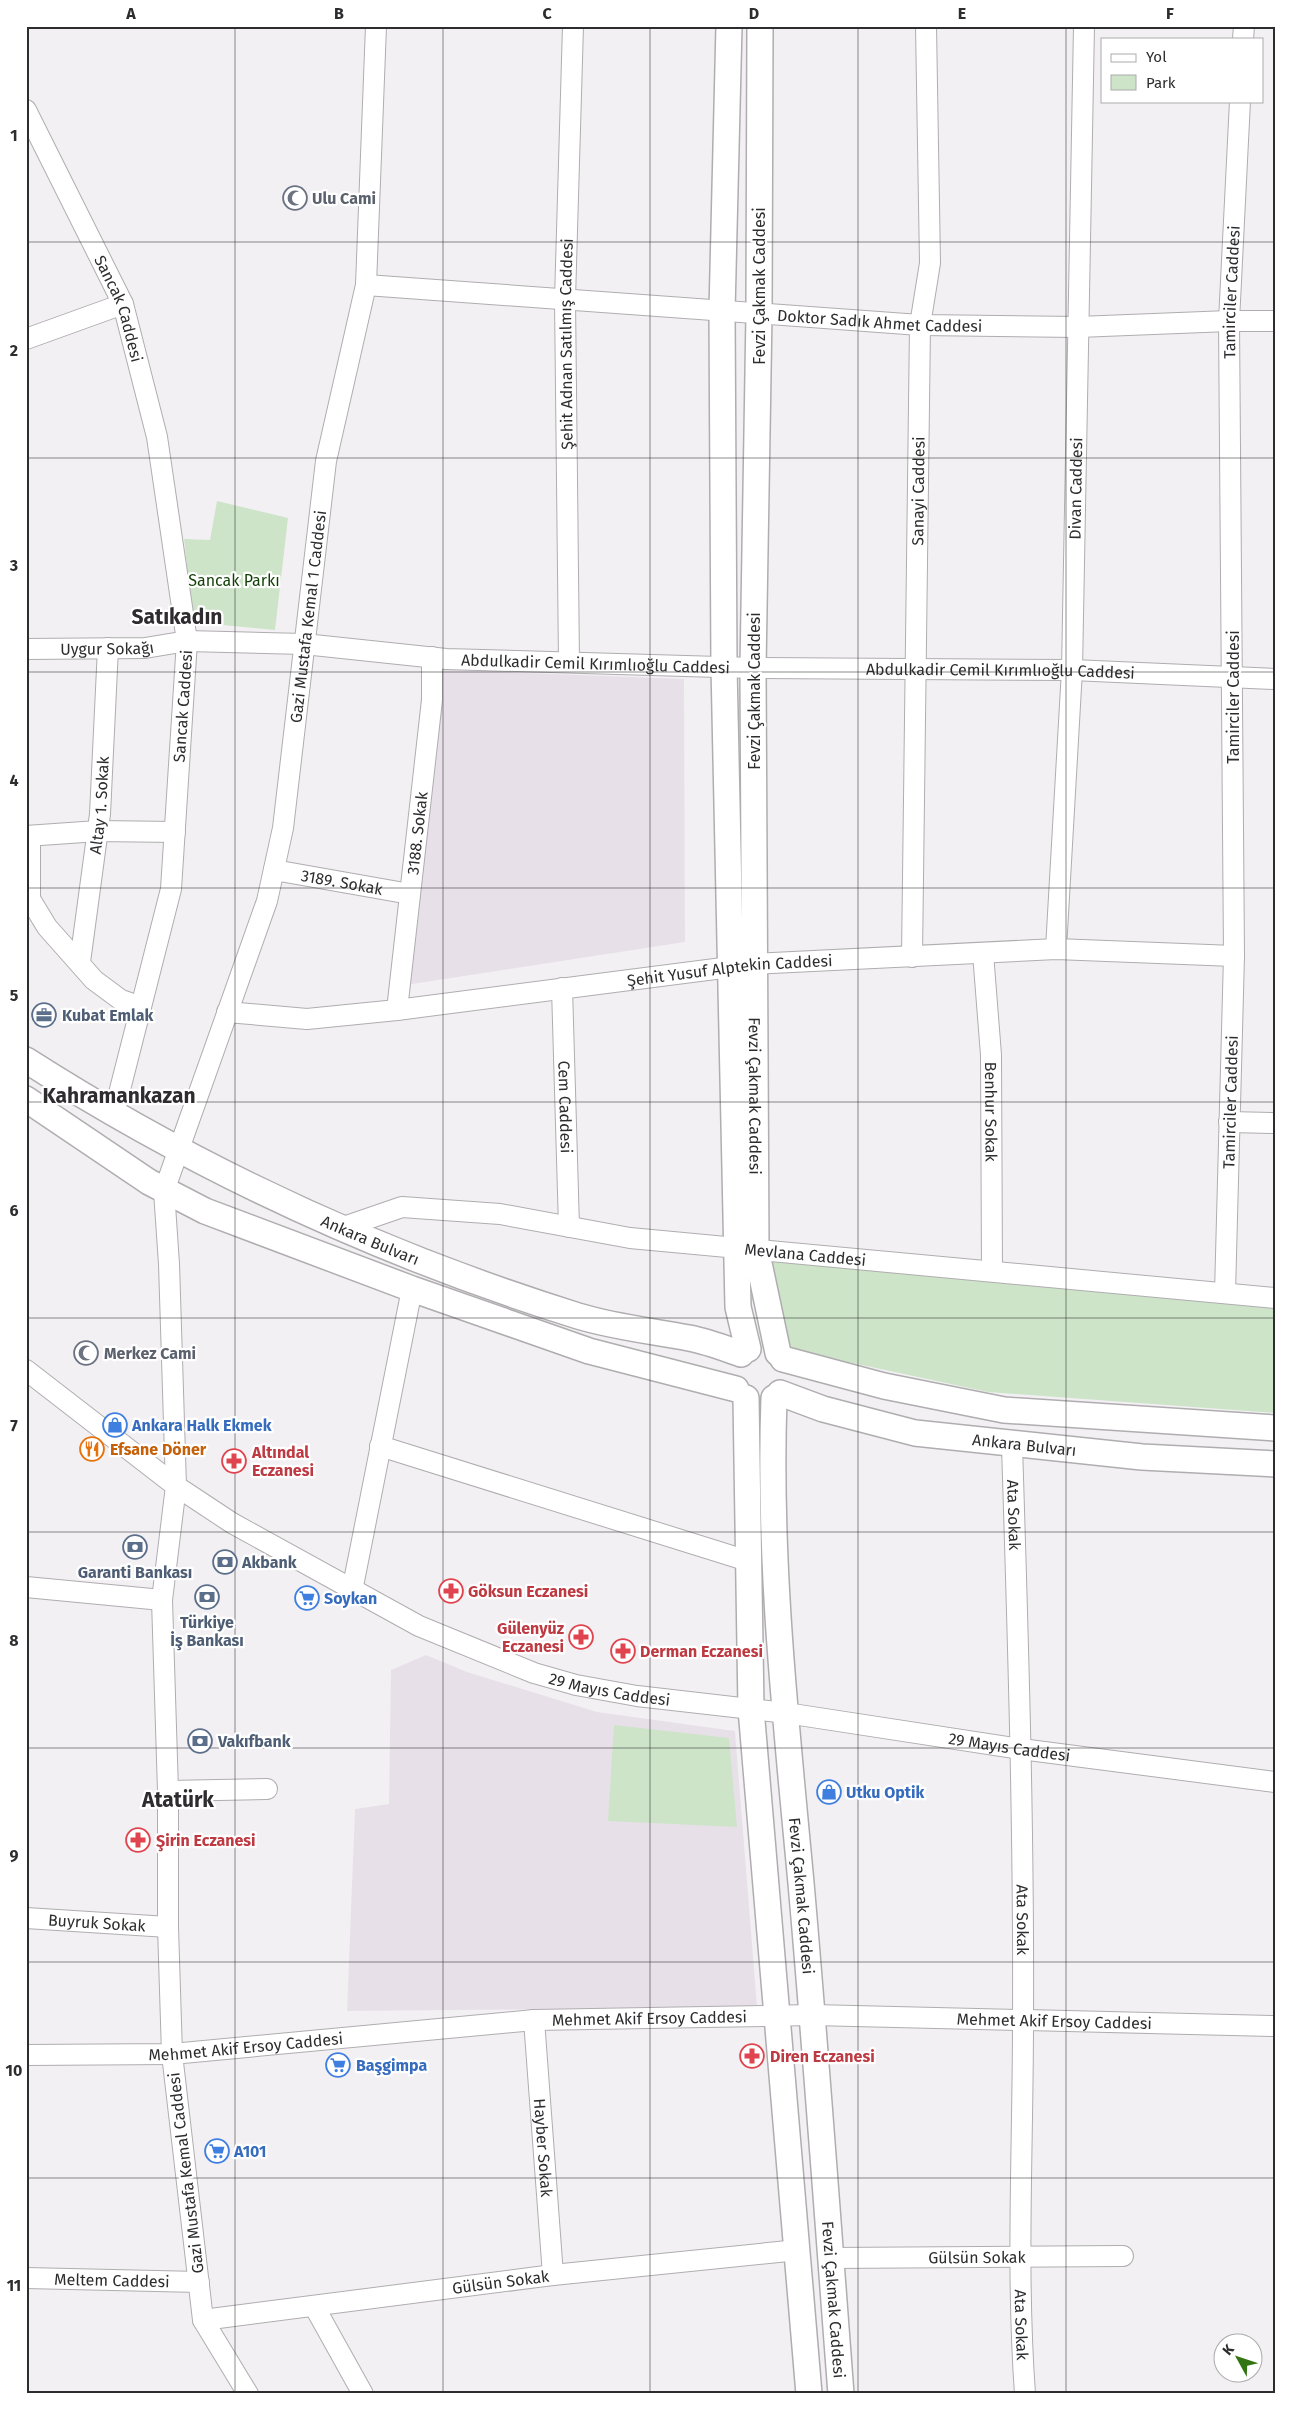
<svg xmlns="http://www.w3.org/2000/svg" width="1301" height="2420" viewBox="0 0 1301 2420" font-family="'Fira Sans',sans-serif">
<rect width="100%" height="100%" fill="#f3f0f4"/>
<!-- built -->
<path fill="#e8e0e9" d="M423,669L684,679L685,942L399,986Z
M426,1655L467,1672L597,1712L735,1731L757,2007L347,2011L355,1809L389,1804L391,1670Z"/>
<!-- park -->
<path fill="#cde4c9" d="M217,501L288,518L275,630L193,622L184,539L210,540Z
M766,1258L1275,1306V1413L988,1392L787,1349Z
M614,1725L729,1738L737,1827L608,1821Z"/>
<g fill="none" stroke-linecap="round" stroke-linejoin="round">
<!-- minor casing -->
<g stroke="#b0adb0" stroke-width="22">
<g id="minor">
<path d="M1243,39L1244,26"/>
<path id="s1" d="M26,110L123,304L157,437L187,641L171,889L114,1113"/>
<path id="s2" d="M366,285L920,325L1078,327L1229,321H1275"/>
<path d="M26,339L123,304"/>
<path id="s3" d="M26,649L145,648L187,641L304,644L446,659L753,668L1072,670L1275,679"/>
<path id="s4" d="M569,662L565,299L573,26"/>
<path d="M26,836L98,831L175,832"/>
<path d="M30,836V899L47,927L94,980L121,1000L141,1007"/>
<path id="s5" d="M274,870L410,894"/>
<path id="s6" d="M1056,949L1072,670L1084,26"/>
<path id="s7" d="M983,953L991,1055L992,1271"/>
<path id="s8" d="M912,957L920,325L930,263L926,26"/>
<path id="s9" d="M80,962L100,814L108,648"/>
<path id="s10" d="M562,988L569,1227"/>
<path id="s11" d="M397,1010L432,700V657"/>
<path id="s12" d="M227,1012L307,1019L397,1010L754,964L1056,949L1234,956"/>
<path d="M1229,1122L1275,1123"/>
<path id="s13" d="M341,1228L402,1207L500,1214L630,1238L1275,1298"/>
<path id="s14" d="M1225,1293L1234,956L1229,321L1240,101"/>
<path id="s15" d="M26,1370L176,1486L232,1523L419,1626L534,1673L576,1685L637,1696L786,1713L1021,1749L1275,1782"/>
<path id="s16" d="M1012,1445C1018,1637 1024,1829 1023,2022C1023,2146 1016,2270 1025,2394"/>
<path d="M380,1446L748,1561"/>
<path d="M26,1587L162,1600"/>
<path d="M352,1591L412,1289"/>
<path d="M168,1791L267,1789"/>
<path id="s17" d="M26,1918L168,1927"/>
<path id="s18" d="M534,2020L553,2275"/>
<path id="s19" d="M26,2055L172,2054L534,2020L813,2015L1275,2026"/>
<path id="s20" d="M831,2258L1123,2256"/>
<path id="s21" d="M26,2278L199,2282"/>
<path d="M314,2306L363,2394"/>
<path id="s22" d="M203,2320L553,2275L798,2250"/>
<path id="s23" d="M248,2394L203,2320L172,2054L168,1927V1791L162,1600L176,1486L169,1264L164,1191L267,901L283,828L326,461L366,285L376,26"/>
</g>
</g>
<!-- major casing -->
<g stroke="#b0adb0" stroke-width="28">
<g id="major">
<path d="M729,26L722,311L724,667L738,1307L748,1349"/>
<path id="s24" d="M760,26L759,314L753,668L756,1249L778,1353"/>
<path id="s25" d="M26,1060C198,1170 383,1255 578,1316C614,1327 652,1331 689,1338C706,1341 724,1348 741,1354"/>
<path d="M26,1099L149,1182L205,1211L412,1289L589,1351L736,1389"/>
<path d="M783,1359L884,1386L1004,1410L1275,1428"/>
<path id="s26" d="M780,1393L823,1409L915,1433L1142,1457L1275,1464"/>
<path d="M746,1398L751,1709L809,2394"/>
<path id="s27" d="M774,1398C768,1560 786,1722 801,1883C816,2053 828,2224 841,2394"/>
</g>
</g>
<!-- minor -->
<use href="#minor" stroke="#fff" stroke-width="20"/>
<!-- major -->
<use href="#major" stroke="#fff" stroke-width="25"/>
</g>
<!-- grid -->
<path fill="none" stroke="#2d2c2e" stroke-width="1" stroke-opacity="0.55" d="M235,26V2394M443,26V2394M650,26V2394M858,26V2394M1066,26V2394M26,242H1275M26,458H1275M26,672H1275M26,888H1275M26,1102H1275M26,1318H1275M26,1532H1275M26,1748H1275M26,1962H1275M26,2178H1275"/>
<!-- icons -->
<defs>
<g id="mosque-ring" transform="scale(1.25)"><circle r="9.5" fill="#fff" stroke="#6b7280" stroke-width="1.5"/><path d="M3.5-4.9A6 6 0 1 0 3.5 4.9A5 5 0 1 1 3.5-4.9Z" fill="#6b7280"/></g>
<g id="office-ring" transform="scale(1.25)"><circle r="9.5" fill="#fff" stroke="#5c6f8a" stroke-width="1.5"/><path d="M-6-3h4V-5.5h4V-3h4V5H-6ZM-1-4.5V-3h2v-1.5ZM-6 0V1H6V0Z" fill="#5c6f8a"/></g>
<g id="shop-ring" transform="scale(1.25)"><circle r="9.5" fill="#fff" stroke="#3f7fe0" stroke-width="1.5"/><path d="M-5-2.5h2.3a2.7 3.5 0 0 1 5.4 0H5L5.5 6h-11ZM-1.5-2.5h3a1.5 2.3 0 0 0-3 0Z" fill="#3f7fe0"/></g>
<g id="restaurant-ring" transform="scale(1.25)"><circle r="9.5" fill="#fff" stroke="#e8710a" stroke-width="1.5"/><path d="M-5-6h1v4h1v-4h1v4h1v-4h1v5L-1.5 .5V6h-2V.5L-5-1ZM5-6V6H3V1.5H1.5Q1.5-4 5-6Z" fill="#e8710a"/></g>
<g id="pharmacy-ring" transform="scale(1.25)"><circle r="9.5" fill="#fff" stroke="#e0444e" stroke-width="1.5"/><path d="M-2-6h4v4h4v4h-4v4h-4v-4h-4v-4h4Z" fill="#e0444e"/></g>
<g id="bank-ring" transform="scale(1.25)"><circle r="9.5" fill="#fff" stroke="#5c6f8a" stroke-width="1.5"/><path d="M-6-4H6V4H-6ZM0-2.3a2.3 2.3 0 1 0 0 4.6a2.3 2.3 0 1 0 0-4.6Z" fill="#5c6f8a"/></g>
<g id="supermarket-ring" transform="scale(1.25)"><circle r="9.5" fill="#fff" stroke="#3f7fe0" stroke-width="1.5"/><path d="M-6-5.5h2.5l.6 2H6L4.5 2H-2.5L-4.4-4H-6ZM-1.5 3.2a1.3 1.3 0 1 0 .1 0ZM3 3.2a1.3 1.3 0 1 0 .1 0Z" fill="#3f7fe0"/></g>
</defs>
<g fill-rule="evenodd">
<use href="#mosque-ring" x="295" y="198"/>
<use href="#office-ring" x="44" y="1015"/>
<use href="#mosque-ring" x="86" y="1353"/>
<use href="#shop-ring" x="115" y="1425"/>
<use href="#restaurant-ring" x="92" y="1449"/>
<use href="#pharmacy-ring" x="234" y="1461"/>
<use href="#bank-ring" x="135" y="1547"/>
<use href="#bank-ring" x="225" y="1562"/>
<use href="#pharmacy-ring" x="451" y="1591"/>
<use href="#bank-ring" x="207" y="1597"/>
<use href="#supermarket-ring" x="307" y="1598"/>
<use href="#pharmacy-ring" x="581" y="1637"/>
<use href="#pharmacy-ring" x="623" y="1651"/>
<use href="#bank-ring" x="200" y="1741"/>
<use href="#shop-ring" x="829" y="1792"/>
<use href="#pharmacy-ring" x="138" y="1840"/>
<use href="#pharmacy-ring" x="752" y="2056"/>
<use href="#supermarket-ring" x="338" y="2065"/>
<use href="#supermarket-ring" x="217" y="2151"/>
</g>
<g text-anchor="middle" dominant-baseline="central" stroke-width="4.5" stroke-linejoin="round" paint-order="stroke">
<!-- worship labels -->
<g font-size="16" font-weight="bold" fill="#5b616d" stroke="#fff" text-anchor="start">
<text x="312" y="198">Ulu Cami</text>
<text x="104" y="1353">Merkez Cami</text>
</g>
<!-- street labels -->
<g font-size="16" fill="#2d2c2e" stroke="#fff">
<text transform="translate(759 286) rotate(-90)">Fevzi Çakmak Caddesi</text>
<text stroke="none"><textPath href="#s14" startOffset="1001">Tamirciler Caddesi</textPath></text>
<text stroke="none"><textPath href="#s1" startOffset="220">Sancak Caddesi</textPath></text>
<text stroke="none"><textPath href="#s2" startOffset="515">Doktor Sadık Ahmet Caddesi</textPath></text>
<text stroke="none"><textPath href="#s4" startOffset="318">Şehit Adnan Satılmış Caddesi</textPath></text>
<text stroke="none"><textPath href="#s6" startOffset="461">Divan Caddesi</textPath></text>
<text stroke="none"><textPath href="#s8" startOffset="466">Sanayi Caddesi</textPath></text>
<text stroke="none"><textPath href="#s23" startOffset="1814">Gazi Mustafa Kemal 1 Caddesi</textPath></text>
<text stroke="none"><textPath href="#s3" startOffset="81">Uygur Sokağı</textPath></text>
<text stroke="none"><textPath href="#s3" startOffset="571">Abdulkadir Cemil Kırımlıoğlu Caddesi</textPath></text>
<text stroke="none"><textPath href="#s3" startOffset="976">Abdulkadir Cemil Kırımlıoğlu Caddesi</textPath></text>
<text transform="translate(754 691) rotate(-90)">Fevzi Çakmak Caddesi</text>
<text transform="translate(1233 697) rotate(-90)">Tamirciler Caddesi</text>
<text transform="translate(183 706) rotate(-86)">Sancak Caddesi</text>
<text stroke="none"><textPath href="#s9" startOffset="158">Altay 1. Sokak</textPath></text>
<text stroke="none"><textPath href="#s11" startOffset="178">3188. Sokak</textPath></text>
<text stroke="none"><textPath href="#s5" startOffset="69">3189. Sokak</textPath></text>
<text stroke="none"><textPath href="#s12" startOffset="506">Şehit Yusuf Alptekin Caddesi</textPath></text>
<text stroke="none"><textPath href="#s24" startOffset="1070">Fevzi Çakmak Caddesi</textPath></text>
<text stroke="none"><textPath href="#s14" startOffset="191">Tamirciler Caddesi</textPath></text>
<text stroke="none"><textPath href="#s10" startOffset="119">Cem Caddesi</textPath></text>
<text stroke="none"><textPath href="#s7" startOffset="159">Benhur Sokak</textPath></text>
<text stroke="none"><textPath href="#s25" startOffset="389">Ankara Bulvarı</textPath></text>
<text stroke="none"><textPath href="#s13" startOffset="471">Mevlana Caddesi</textPath></text>
<text stroke="none"><textPath href="#s26" startOffset="251">Ankara Bulvarı</textPath></text>
<text stroke="none"><textPath href="#s16" startOffset="70">Ata Sokak</textPath></text>
<text stroke="none"><textPath href="#s15" startOffset="672">29 Mayıs Caddesi</textPath></text>
<text stroke="none"><textPath href="#s15" startOffset="1076">29 Mayıs Caddesi</textPath></text>
<text stroke="none"><textPath href="#s27" startOffset="499">Fevzi Çakmak Caddesi</textPath></text>
<text stroke="none"><textPath href="#s16" startOffset="475">Ata Sokak</textPath></text>
<text stroke="none"><textPath href="#s17" startOffset="71">Buyruk Sokak</textPath></text>
<text stroke="none"><textPath href="#s19" startOffset="625">Mehmet Akif Ersoy Caddesi</textPath></text>
<text stroke="none"><textPath href="#s19" startOffset="1030">Mehmet Akif Ersoy Caddesi</textPath></text>
<text stroke="none"><textPath href="#s19" startOffset="220">Mehmet Akif Ersoy Caddesi</textPath></text>
<text stroke="none"><textPath href="#s18" startOffset="128">Hayber Sokak</textPath></text>
<text transform="translate(186 2173) rotate(-97)">Gazi Mustafa Kemal Caddesi</text>
<text stroke="none"><textPath href="#s20" startOffset="146">Gülsün Sokak</textPath></text>
<text stroke="none"><textPath href="#s21" startOffset="86">Meltem Caddesi</textPath></text>
<text stroke="none"><textPath href="#s22" startOffset="300">Gülsün Sokak</textPath></text>
<text stroke="none"><textPath href="#s27" startOffset="904">Fevzi Çakmak Caddesi</textPath></text>
<text stroke="none"><textPath href="#s16" startOffset="880">Ata Sokak</textPath></text>
</g>
<!-- park labels -->
<g font-size="16" fill="#103f05" stroke="#fff">
<text x="234" y="580">Sancak Parkı</text>
</g>
<!-- service labels -->
<g font-size="16" font-weight="bold" fill="#4e5e75" stroke="#fff" text-anchor="start">
<text x="62" y="1015">Kubat Emlak</text>
<text x="242" y="1562">Akbank</text>
<text x="135" y="1572" text-anchor="middle">Garanti Bankası</text>
<text x="207" y="1622" text-anchor="middle">Türkiye<tspan x="207" dy="18">İş Bankası</tspan></text>
<text x="218" y="1741">Vakıfbank</text>
</g>
<!-- shop labels -->
<g font-size="16" font-weight="bold" fill="#366cbe" stroke="#fff" text-anchor="start">
<text x="132" y="1425">Ankara Halk Ekmek</text>
<text x="324" y="1598">Soykan</text>
<text x="846" y="1792">Utku Optik</text>
<text x="356" y="2065">Başgimpa</text>
<text x="234" y="2151">A101</text>
</g>
<!-- food labels -->
<g font-size="16" font-weight="bold" fill="#c56008" stroke="#fff" text-anchor="start">
<text x="110" y="1449">Efsane Döner</text>
</g>
<!-- health labels -->
<g font-size="16" font-weight="bold" fill="#be3a42" stroke="#fff" text-anchor="start">
<text x="252" y="1452">Altındal<tspan x="252" dy="18">Eczanesi</tspan></text>
<text x="468" y="1591">Göksun Eczanesi</text>
<text x="564" y="1628" text-anchor="end">Gülenyüz<tspan x="564" dy="18">Eczanesi</tspan></text>
<text x="640" y="1651">Derman Eczanesi</text>
<text x="156" y="1840">Şirin Eczanesi</text>
<text x="770" y="2056">Diren Eczanesi</text>
</g>
<!-- district labels -->
<g font-size="21" font-weight="bold" fill="#2f2c2f" stroke="#fff">
<text x="177" y="617">Satıkadın</text>
<text x="119" y="1096">Kahramankazan</text>
<text x="178" y="1800">Atatürk</text>
</g>
</g>
<!-- border -->
<rect width="1301" height="2420" fill="none" stroke="#ffffff" stroke-width="55"/>
<!-- legend -->
<rect x="1101" y="38" width="162" height="65" fill="#ffffff" stroke="#ababab"/>
<rect x="1111" y="54" width="25" height="8" fill="#ffffff" stroke="#ababab"/>
<text x="1146" y="62" font-size="15" fill="#2d2c2e">Yol</text>
<rect x="1111" y="75" width="25" height="15" fill="#cde4c9" stroke="#ababab"/>
<text x="1146" y="88" font-size="15" fill="#2d2c2e">Park</text>
<!-- north arrow -->
<g transform="translate(1238 2358) rotate(310)"><circle r="24" fill="#ffffff" stroke="#ababab"/>
<path d="M0-4L9 19L0 12L-9 19Z" fill="#337513"/>
<text y="-8" font-size="14" font-weight="bold" text-anchor="middle" fill="#2d2c2e">K</text>
</g>
<rect x="28" y="28" width="1246" height="2364" fill="none" stroke="#2d2c2e" stroke-width="2"/>
<g font-size="16" text-anchor="middle" font-weight="bold" fill="#2d2c2e">
<text x="131" y="19">A</text>
<text x="339" y="19">B</text>
<text x="547" y="19">C</text>
<text x="754" y="19">D</text>
<text x="962" y="19">E</text>
<text x="1170" y="19">F</text>
<text x="14" y="141">1</text>
<text x="14" y="356">2</text>
<text x="14" y="571">3</text>
<text x="14" y="786">4</text>
<text x="14" y="1001">5</text>
<text x="14" y="1216">6</text>
<text x="14" y="1431">7</text>
<text x="14" y="1646">8</text>
<text x="14" y="1861">9</text>
<text x="14" y="2076">10</text>
<text x="14" y="2291">11</text>
</g>
</svg>
